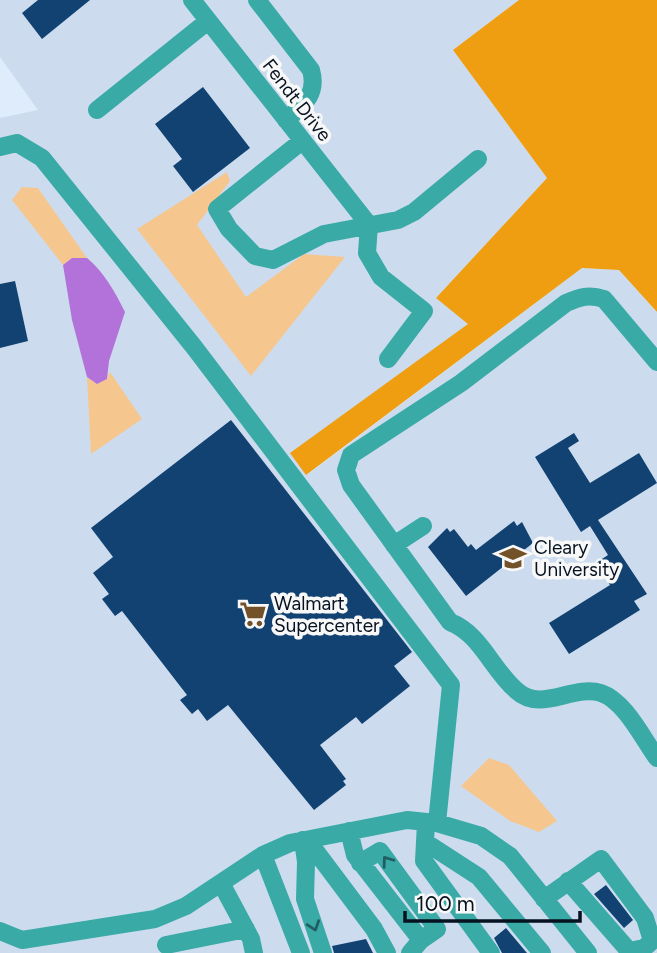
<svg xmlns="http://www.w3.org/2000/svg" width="657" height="953" viewBox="0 0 657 953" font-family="Figtree,sans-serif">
<rect width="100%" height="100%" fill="#deecfc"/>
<!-- built -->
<path fill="#ccdcee" d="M0,0H519L453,50L547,178L436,298L469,323L307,475L582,268L619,270L657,312V953H0V118L38,110L0,57Z"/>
<!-- green -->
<path fill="#f5c78f" d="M227,172L230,181L197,225L246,297L304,254L345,257L251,376L137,229Z
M22,187L38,188L87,258H72L63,265L12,200Z
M110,372L142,419L91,454L87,377L97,384L107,379Z
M489,758L509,765L557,821L539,832L510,821L461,786Z"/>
<!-- forest -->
<path fill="#ef9d11" d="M519,0H657V312L619,270L582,268L306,475L290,453L468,324L436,298L547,178L453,50Z"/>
<!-- water -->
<path fill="#b272d9" d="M72,258H87C104,272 115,292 125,312L109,361L107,379L97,384L87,377L72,320L63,265Z"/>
<!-- building -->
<path fill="#114272" d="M38,0H90L42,39L22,13Z
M203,87L250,148L193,192L173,166L182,159L155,124Z
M15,281L28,341L0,348V284Z
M231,420L412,652L394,666L410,686L362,724L356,717L320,745L346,779L343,781L346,785L314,810L228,705L207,721L198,709L192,714L180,700L187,695L122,611L115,616L102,599L109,594L93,573L113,557L91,528Z
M574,433L579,441L568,448L590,483L639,453L657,483L598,520L647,594L634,601L640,610L569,654L549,623L610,585L596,563L608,555L590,526L581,532L535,457Z
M514,521L517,526L522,522L533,543L466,596L428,547L447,528L450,532L454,529L468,547L471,544L476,550Z
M606,885L633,920L624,928L594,894Z
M506,928L527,953H502L494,938Z
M366,939L373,953H334L332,946Z"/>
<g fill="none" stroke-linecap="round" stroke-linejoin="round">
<!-- minor -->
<path stroke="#3aaaa6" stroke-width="18" d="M192,0L369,225
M257,0L311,70C318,95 303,105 286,120
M97,110L208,21
M302,141L217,209L229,229L255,256L273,260L324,234L398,220L414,212L478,159
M0,147L17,143L42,158L194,347L451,685L437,823
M369,225L367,253L381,277L424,311L388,359
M657,362L604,299C589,294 580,297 566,303L461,383L351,455L346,470L351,485L450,622C481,634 492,670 517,691C541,713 573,684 601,693C625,701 643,739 657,758
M394,545L423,526
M426,822L425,842L479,877L542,953
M349,831L355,855L421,940L410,953
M311,839L314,849L374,929L387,953
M303,840L306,862L305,899L323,953
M425,842L424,861L491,953
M263,855L301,953
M360,863L380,851L437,929L421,940
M221,883L251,939L254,953
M544,899L601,859L645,918L652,941L644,948L629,951L568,881
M0,931L22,940L155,919L186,906L263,855L290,843L407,820L437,823L481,836L510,856L588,953
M166,945L246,929"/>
</g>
<!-- one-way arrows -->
<defs><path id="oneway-chevron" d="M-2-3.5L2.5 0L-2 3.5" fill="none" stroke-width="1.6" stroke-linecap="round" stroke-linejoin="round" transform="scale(1.75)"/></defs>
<g stroke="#205e63">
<use href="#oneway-chevron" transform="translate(387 861) rotate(-126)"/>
<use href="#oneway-chevron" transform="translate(314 926) rotate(71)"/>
</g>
<!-- icons -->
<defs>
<g id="school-bare" transform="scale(2.1)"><path d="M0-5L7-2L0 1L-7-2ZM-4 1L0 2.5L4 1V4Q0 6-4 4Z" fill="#735229" stroke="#f8f8f8" stroke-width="2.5" paint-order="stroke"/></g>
<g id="supermarket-bare" transform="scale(2.1)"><path d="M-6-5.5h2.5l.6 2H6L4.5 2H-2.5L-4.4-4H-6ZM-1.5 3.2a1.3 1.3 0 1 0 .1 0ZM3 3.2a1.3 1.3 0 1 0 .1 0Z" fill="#735229" stroke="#f8f8f8" stroke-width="2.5" paint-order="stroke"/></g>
</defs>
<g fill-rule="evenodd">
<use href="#school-bare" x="513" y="558"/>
<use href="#supermarket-bare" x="253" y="614"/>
</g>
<g text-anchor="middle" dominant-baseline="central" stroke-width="7" stroke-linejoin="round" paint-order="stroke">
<!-- street labels -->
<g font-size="19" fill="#061220" stroke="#f8f8f8">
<text transform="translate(297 100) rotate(52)">Fendt Drive</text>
</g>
<!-- poi labels -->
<g font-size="19" fill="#061220" stroke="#f8f8f8" text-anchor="start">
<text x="534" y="547">Cleary<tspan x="534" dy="22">University</tspan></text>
<text x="274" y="603">Walmart<tspan x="274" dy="22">Supercenter</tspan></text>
</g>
</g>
<!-- scale -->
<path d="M405 911v10h175v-10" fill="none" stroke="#061220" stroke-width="3.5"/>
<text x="416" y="911" font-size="21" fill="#061220" stroke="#f8f8f8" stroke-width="5" paint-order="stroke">100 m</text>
</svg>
